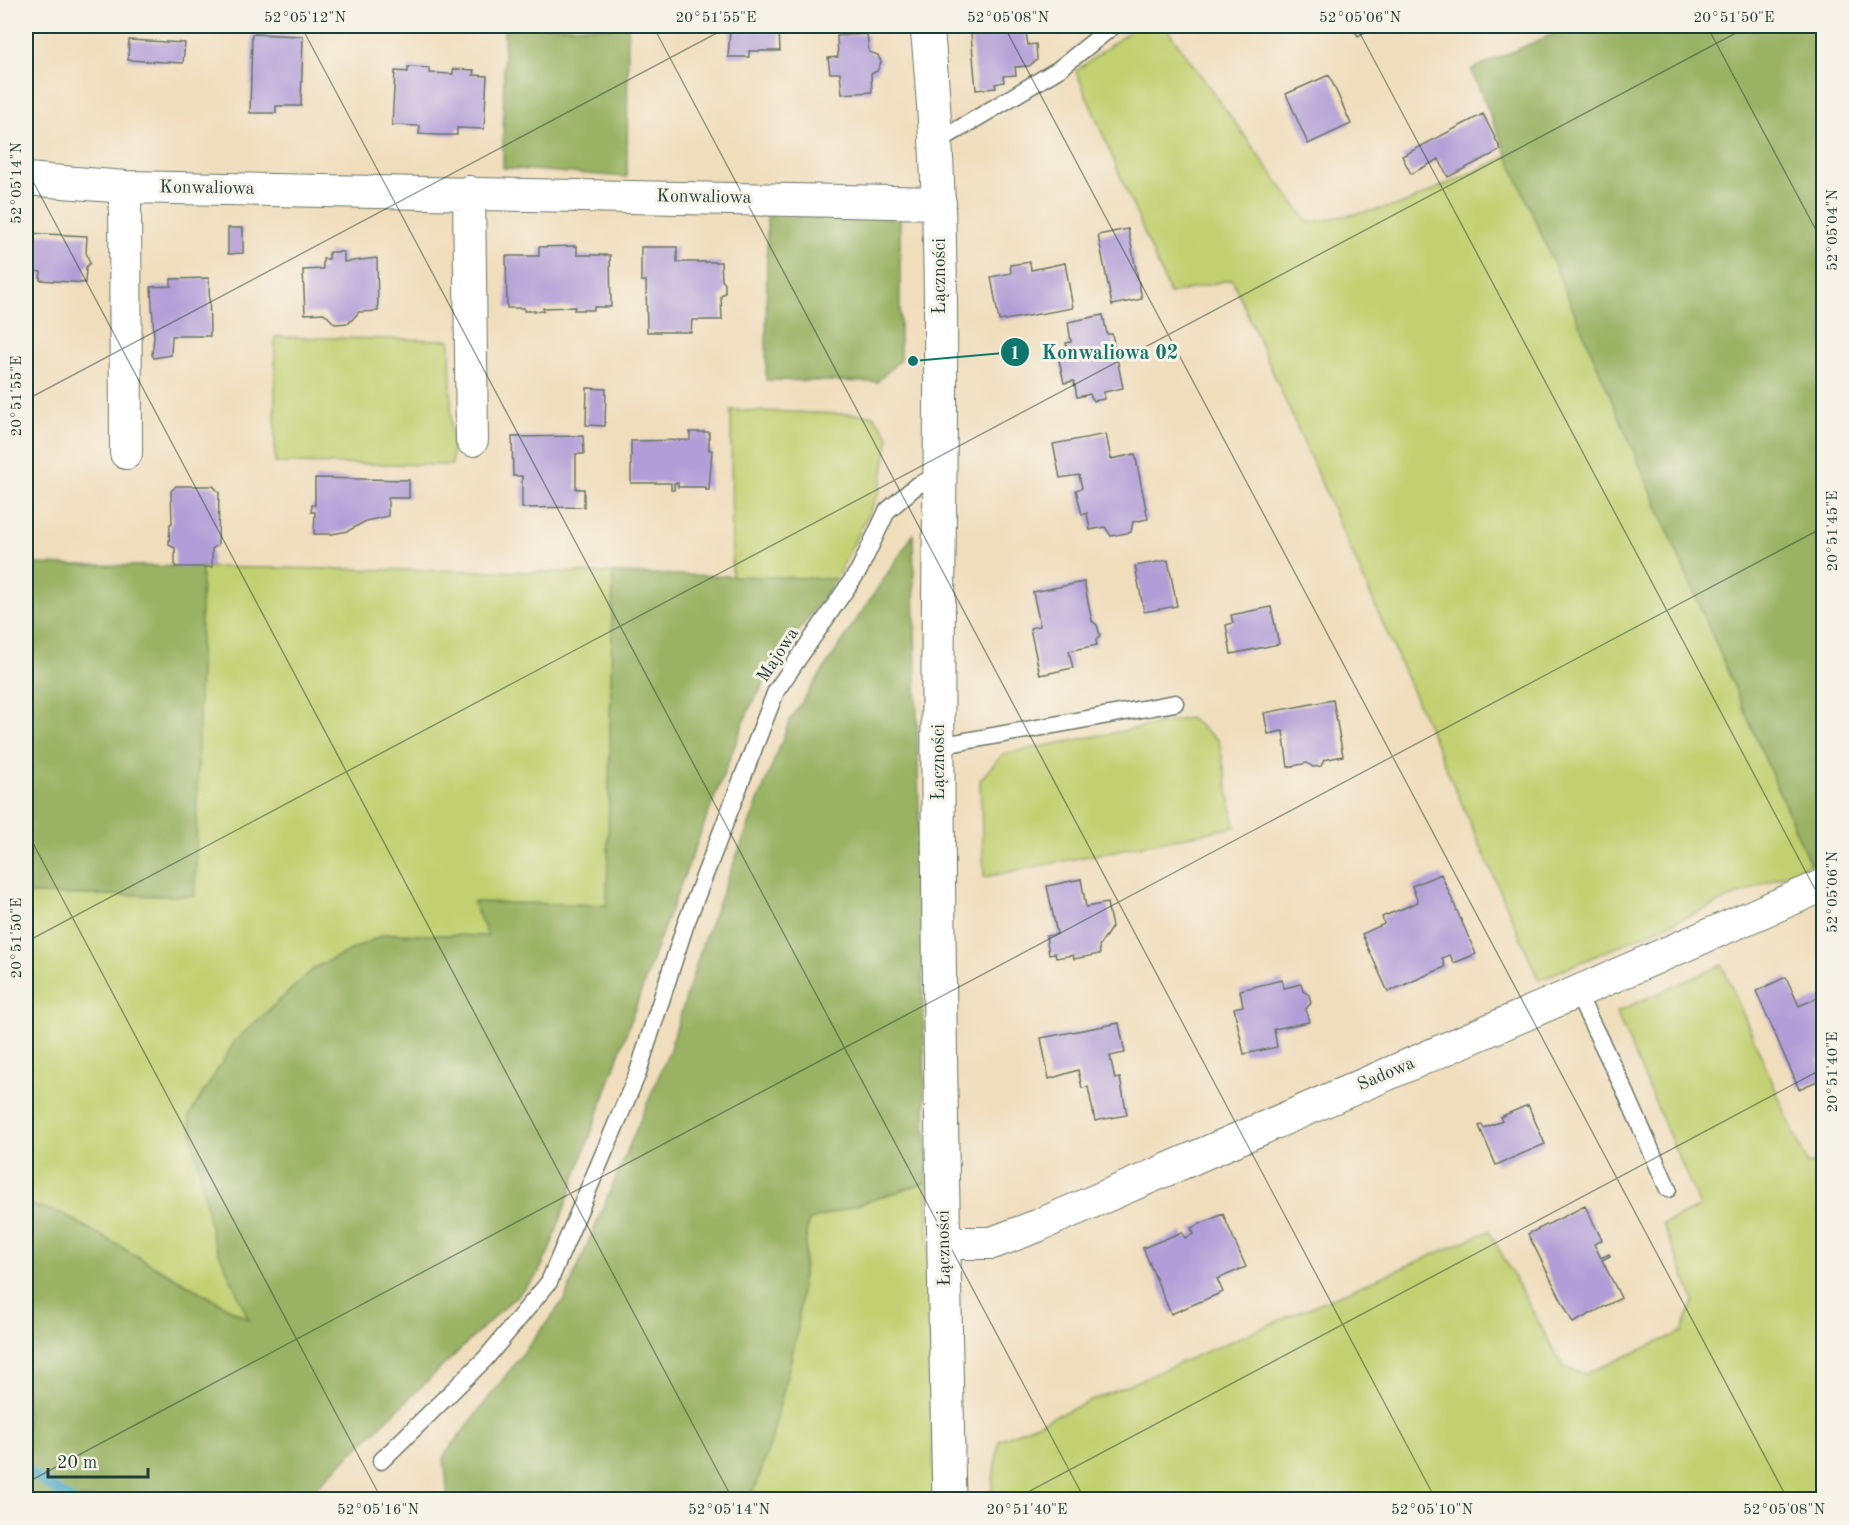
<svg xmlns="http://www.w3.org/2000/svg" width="1849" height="1525" viewBox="0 0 1849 1525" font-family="'Old Standard TT',serif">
<rect width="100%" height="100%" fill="#f7f3e8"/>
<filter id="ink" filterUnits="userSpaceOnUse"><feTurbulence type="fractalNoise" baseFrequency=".0167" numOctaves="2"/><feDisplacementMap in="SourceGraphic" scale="12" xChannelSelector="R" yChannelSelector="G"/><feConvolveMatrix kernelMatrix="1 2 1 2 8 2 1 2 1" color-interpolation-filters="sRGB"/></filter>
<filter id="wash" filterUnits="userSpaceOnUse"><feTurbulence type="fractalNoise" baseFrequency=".008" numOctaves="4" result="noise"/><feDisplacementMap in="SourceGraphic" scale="24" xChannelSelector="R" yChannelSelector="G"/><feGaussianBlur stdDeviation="1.35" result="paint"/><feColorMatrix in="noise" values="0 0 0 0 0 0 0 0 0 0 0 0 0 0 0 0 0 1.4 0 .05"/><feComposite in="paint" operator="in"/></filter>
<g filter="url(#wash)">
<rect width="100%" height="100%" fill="#f0ddbc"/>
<!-- green -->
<path fill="#c2d071" stroke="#708652" stroke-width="1.5" d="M1137,26H1165L1308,223L1401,205L1508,156L1810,864L1539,980L1232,279L1170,294L1076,71Z
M275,337L450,340L452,465L275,463Z
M731,410L873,415L889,436L880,490L836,579L732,576Z
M202,567L613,573L607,905L474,902L489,936L385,934L316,967L235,1041L212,1237L250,1320L61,1213L26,1204V894L195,896Z
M1189,718L1219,741L1235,827L984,877L980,780L1003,754Z
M1722,965L1808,1165L1823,1158V1499H990L999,1440L1489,1231L1563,1367L1585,1374L1682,1332L1694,1300L1663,1224L1700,1207L1616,1012Z
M927,1182L934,1499L751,1500L770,1445L797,1334L808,1221Z"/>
<!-- forest -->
<path fill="#99b263" stroke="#5c784c" stroke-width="1.5" d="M504,26L628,27L627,177L503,168Z
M1571,26H1823L1824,858L1810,864L1471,70Z
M767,216L900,219V360L877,382L766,380Z
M913,535L927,1182L808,1221L797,1334L770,1445L751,1499H448L444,1456L564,1300L669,1052L704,939L790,720Z
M26,564L202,567L195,896L26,894Z
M613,573L836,579L782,653L749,709L660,938L550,1249L537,1276L304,1499L26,1498V1204L61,1213L249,1320L212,1237L189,1116L235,1041L316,967L385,934L488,936L473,902L607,905Z"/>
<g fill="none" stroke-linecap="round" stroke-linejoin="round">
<!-- stream -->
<path stroke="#48a9c7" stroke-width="10" d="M26,1470L71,1500"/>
</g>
<g id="blocks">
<!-- building -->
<path fill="#b19dd7" d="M1004,26H1025L1028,45L1036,44L1037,60L1029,66L1015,67L1016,75L1003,76L1004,82L995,84L996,88L976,90L971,34L1004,30Z
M1351,26H1375L1358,36Z
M730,30L779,31L780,51H749V57H728Z
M252,34L303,36L301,106H276V113H250Z
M867,34L869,52L878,55L881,62L877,71L871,74L872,92L842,94L840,73H830L828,58L838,57L837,36Z
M129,40L185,43L183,63L128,60Z
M408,67L429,68V73L453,74V69L474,70L473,75L487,76L484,129L457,128V135H438L419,134L420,126L392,125L395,71L408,72Z
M1329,75L1351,124L1308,144L1286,94Z
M1483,114L1501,150L1448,177L1439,159L1411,174L1402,156Z
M228,228H243V253L228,254Z
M1128,229L1142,299L1112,305L1098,235Z
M26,233L87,236L86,253L90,263L86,267L85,283L40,280L41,272L26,270Z
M577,246V255H610L611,307H594V310H574L575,307L543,308L544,311H524V308H507L506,256H539V247Z
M641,247H677V262H721L722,280L725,284V293L721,296L722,320H692L691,332H647L646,281H641Z
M329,252H344V262L377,258L378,311L359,312L349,323L335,324L324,313L305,314L303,270L323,269V259H329Z
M1030,262L1031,270L1065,263L1073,308L999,321L991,277L1011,273L1010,265Z
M209,278L210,336H172L171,355L154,358L152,355L154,337L151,287L171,286V279Z
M1103,315L1107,334H1112L1123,388L1104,392V399L1093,401L1090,394L1077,397L1074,381L1064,383L1059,360L1069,358L1066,343L1071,342L1068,322Z
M587,388L606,389L605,426L586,425Z
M690,432H709V450H712L709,490H706V487H678V483H674V490H671V483H631V441L690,440Z
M1106,434L1111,459L1135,454L1148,519L1133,522L1131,532L1111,536L1105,527L1090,530L1087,513L1082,515L1076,490L1082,488L1079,475L1060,478L1053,444Z
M583,436L584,454H576V489H584V507L522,508V476H513L512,437Z
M315,478L409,480V498H388V516L366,521L348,531L332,534H314L315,512H311L312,505H315Z
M176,486H213L219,492L218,545L212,549V567H175V548L169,545L170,524L172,523L171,491Z
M1168,560L1177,606L1144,612L1135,566Z
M1084,582L1092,621L1097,625L1100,635L1096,640L1097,645L1069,651L1073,668L1040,675L1030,628L1040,626L1033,592Z
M1271,607L1279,644L1231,654L1226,625L1233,623L1231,615Z
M1333,700L1343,756L1324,760L1321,766L1313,767L1307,763L1288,767L1283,731L1268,734L1264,713Z
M1441,874L1476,954L1454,963L1450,955L1442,958L1445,967L1388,992L1362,934L1384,924L1382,917L1418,902L1412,886Z
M1081,879L1086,907L1107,903L1112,927L1099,946L1100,954L1074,959L1073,955L1056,958L1055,953L1049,954L1046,936L1057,934L1047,886Z
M1786,977L1799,1006L1824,995V1057L1818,1059L1824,1078L1799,1089L1756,991Z
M1282,980L1284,988L1301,984L1303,991L1309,995L1311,1003L1306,1009L1309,1022L1274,1029L1277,1047L1244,1054L1234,1008L1243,1006L1240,990Z
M1119,1023L1125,1053L1110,1056L1115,1079L1120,1078L1127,1115L1095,1121L1088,1087L1082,1088L1078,1070L1049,1079L1041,1038Z
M1528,1105L1545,1144L1496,1165L1479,1126L1482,1125L1484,1128L1502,1121L1500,1117Z
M1585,1206L1602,1240L1594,1244L1601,1258L1609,1254L1610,1256L1602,1260L1621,1298L1573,1323L1528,1234Z
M1223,1214L1246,1267L1217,1279L1223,1292L1171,1314L1143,1248L1182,1232L1185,1238L1194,1234L1191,1228Z"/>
</g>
</g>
<g filter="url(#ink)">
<use href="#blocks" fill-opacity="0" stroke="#687564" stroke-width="1.5"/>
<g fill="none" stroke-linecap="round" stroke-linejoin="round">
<!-- service casing -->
<g stroke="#687564" stroke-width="19">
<path id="service" d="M937,142L1059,69L1113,26
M938,746L1175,703
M1576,991L1625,1091L1668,1189
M381,1461L486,1358L549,1282L637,1075L685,926L776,691L859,570L887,511L916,486L941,474"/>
</g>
<!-- minor casing -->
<g stroke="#687564" stroke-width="34">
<path id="minor" d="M26,179L125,187L940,203
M125,187L126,453
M469,192L472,440
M944,1243H992L1037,1226L1824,885"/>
</g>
<!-- tertiary casing -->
<g stroke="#687564" stroke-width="35">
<path id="tertiary" d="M927,26C948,237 939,450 938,662C937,941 943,1221 949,1500"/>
</g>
<!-- service -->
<use href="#service" stroke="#fff" stroke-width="16"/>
<!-- minor -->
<use href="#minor" stroke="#fff" stroke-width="32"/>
<!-- tertiary -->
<use href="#tertiary" stroke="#fff" stroke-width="33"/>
</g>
</g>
<!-- ticks -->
<path fill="none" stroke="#1f3d34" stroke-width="1.5" stroke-opacity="0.45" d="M301,26L1085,1500M653,26L1436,1500M1004,26L1788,1500M1356,26L1824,906M1707,26L1824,245M26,168L733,1500M26,400L730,26M26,830L382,1500M26,942L1749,26M26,1483L1824,527M26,1491L30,1500M1013,1500L1824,1068"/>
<g text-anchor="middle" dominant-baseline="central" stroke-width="6" stroke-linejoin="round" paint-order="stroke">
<!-- street labels -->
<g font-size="18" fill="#1f3d34" stroke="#f7f3e8">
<text transform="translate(207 188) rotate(1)">Konwaliowa</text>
<text transform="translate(704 197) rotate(1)">Konwaliowa</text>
<text transform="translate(940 276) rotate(-90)">Łączności</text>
<text transform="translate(778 655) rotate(-57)">Majowa</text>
<text transform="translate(939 762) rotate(-90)">Łączności</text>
<text transform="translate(1386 1074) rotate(-23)">Sadowa</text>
<text transform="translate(944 1248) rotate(-91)">Łączności</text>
</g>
</g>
<!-- callouts -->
<path fill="none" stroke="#0f766e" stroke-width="2" d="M913 361L1015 352"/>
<g fill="#0f766e" stroke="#f7f3e8" stroke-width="2">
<circle cx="913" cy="361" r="6"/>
<circle cx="1015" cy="352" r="15"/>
</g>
<g font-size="18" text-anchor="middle" font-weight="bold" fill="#fff">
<text x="1015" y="359">1</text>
</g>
<g font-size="20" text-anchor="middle" font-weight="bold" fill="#0f766e" stroke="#f7f3e8" stroke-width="6" stroke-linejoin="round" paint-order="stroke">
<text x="1110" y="359">Konwaliowa 02</text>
</g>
<!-- margin -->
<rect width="1849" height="1525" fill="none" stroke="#f7f3e8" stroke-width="66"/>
<!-- scale -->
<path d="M48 1468v9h100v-9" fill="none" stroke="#1f3d34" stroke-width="3"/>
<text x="57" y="1468" font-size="18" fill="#1f3d34" stroke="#f7f3e8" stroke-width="4.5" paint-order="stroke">20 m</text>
<rect x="33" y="33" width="1783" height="1459" fill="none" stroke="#1f3d34" stroke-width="2"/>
<g font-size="15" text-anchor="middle" fill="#1f3d34">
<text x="305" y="22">52°05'12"N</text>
<text x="716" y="22">20°51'55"E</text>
<text x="1008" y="22">52°05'08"N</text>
<text x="1360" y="22">52°05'06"N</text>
<text x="1734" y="22">20°51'50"E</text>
<text transform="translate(16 183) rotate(-90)" y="5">52°05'14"N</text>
<text transform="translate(1832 230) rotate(-90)" y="5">52°05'04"N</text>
<text transform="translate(16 396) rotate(-90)" y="5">20°51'55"E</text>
<text transform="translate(1832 531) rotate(-90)" y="5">20°51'45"E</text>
<text transform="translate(1832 892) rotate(-90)" y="5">52°05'06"N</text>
<text transform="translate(16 938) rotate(-90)" y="5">20°51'50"E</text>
<text transform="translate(1832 1072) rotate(-90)" y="5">20°51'40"E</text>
<text x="378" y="1514">52°05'16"N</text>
<text x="729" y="1514">52°05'14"N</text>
<text x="1027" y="1514">20°51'40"E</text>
<text x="1432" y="1514">52°05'10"N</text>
<text x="1784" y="1514">52°05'08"N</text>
</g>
</svg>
